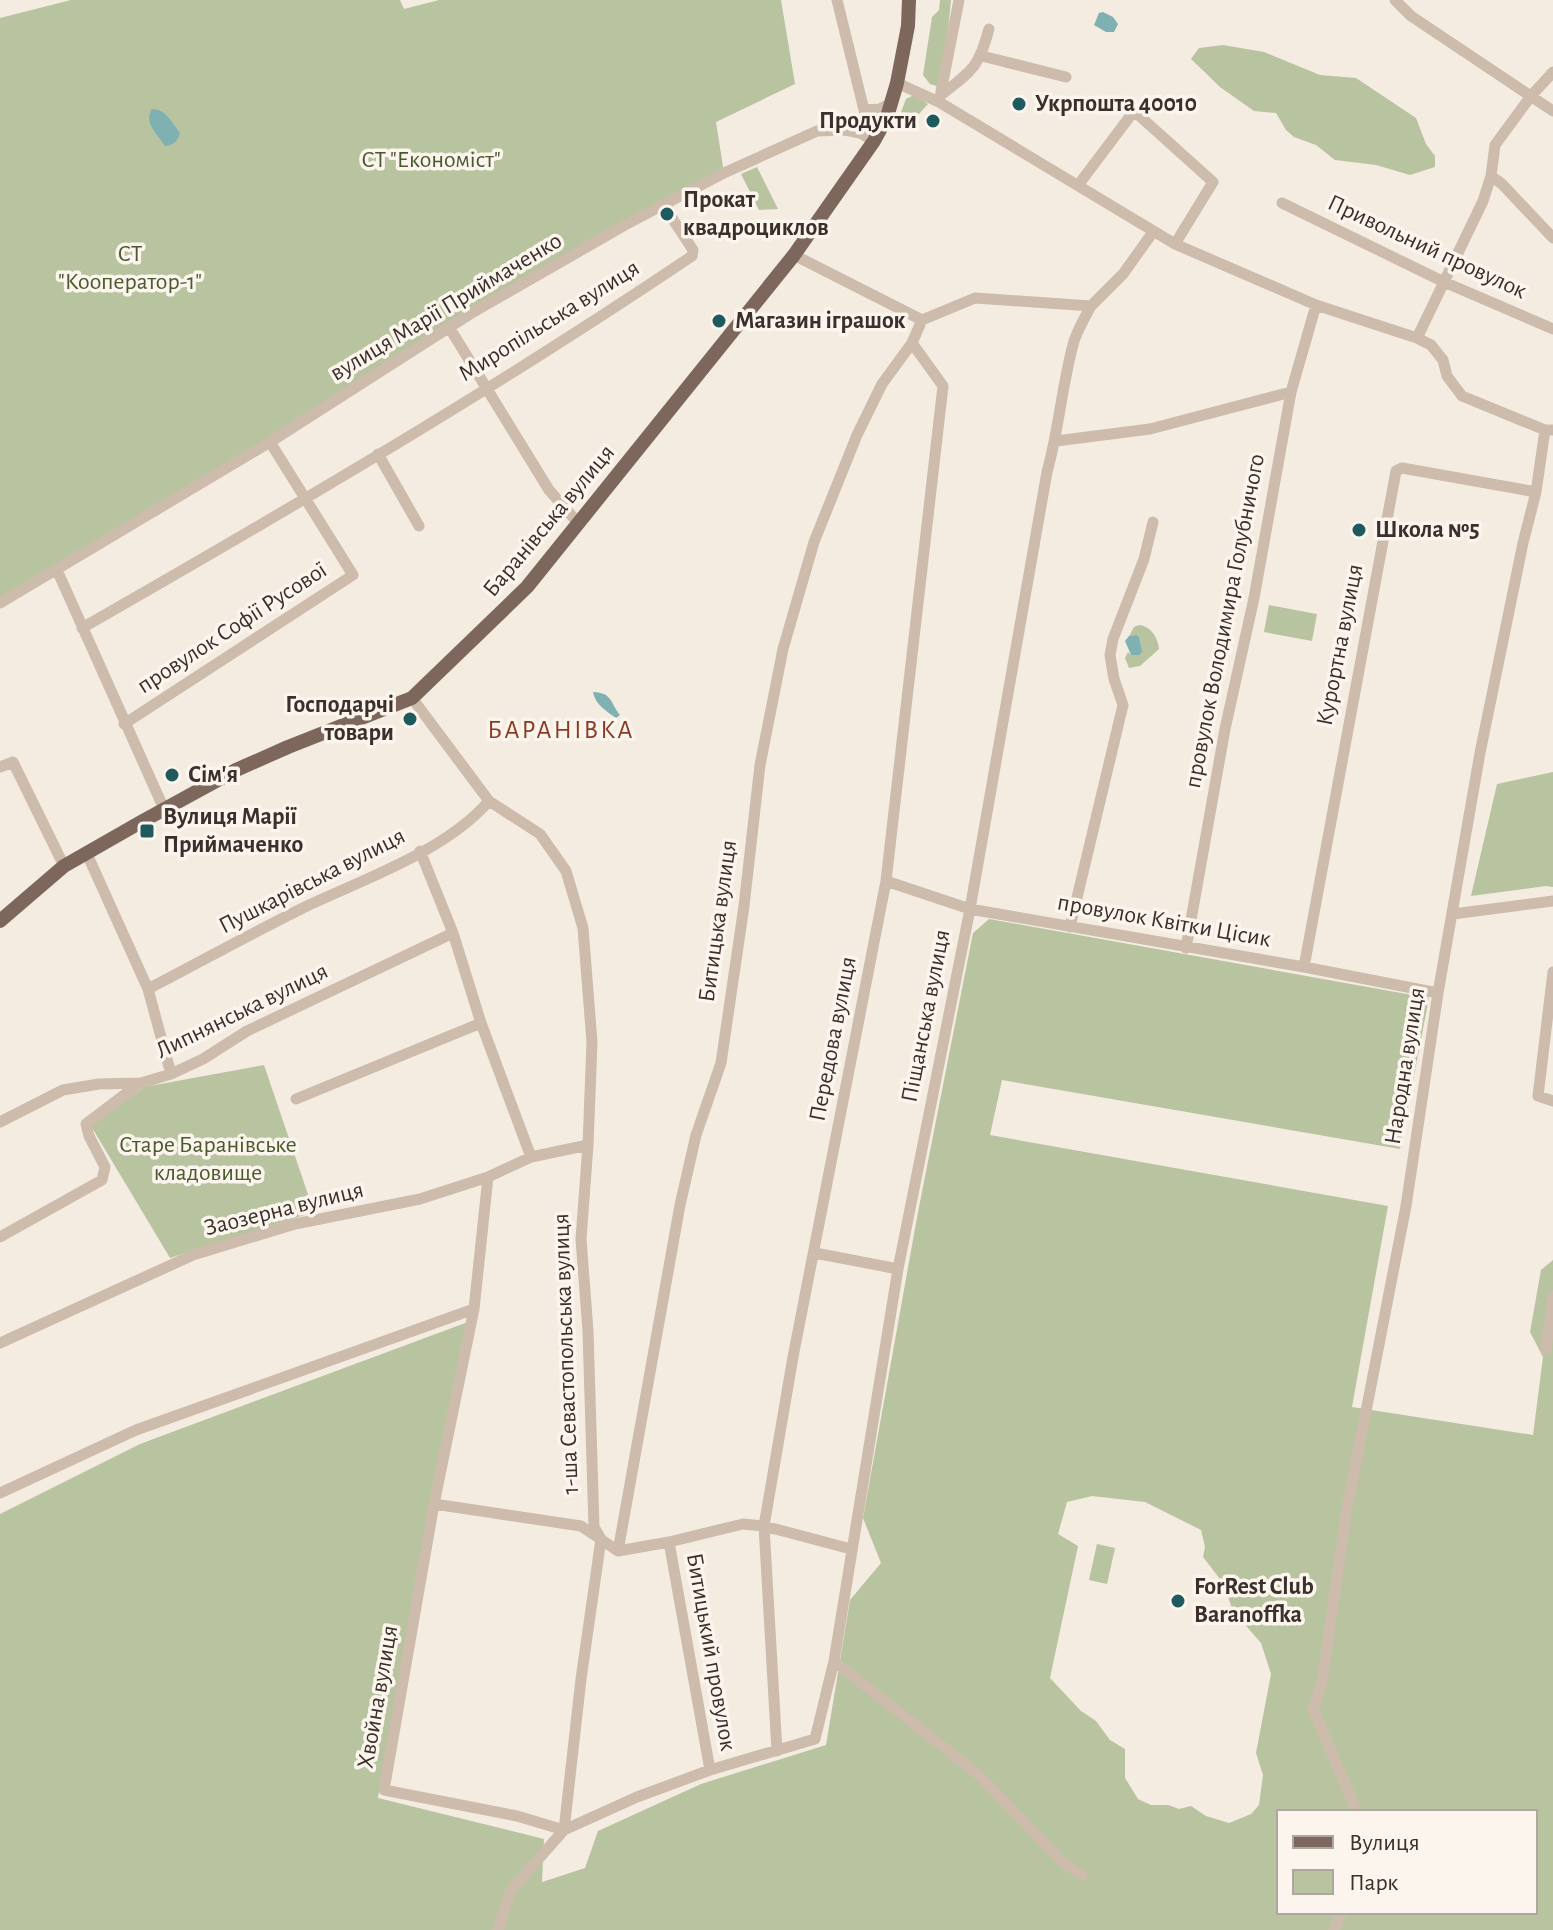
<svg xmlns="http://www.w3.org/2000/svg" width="1553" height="1930" viewBox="0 0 1553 1930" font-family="'Alegreya Sans',sans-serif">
<rect width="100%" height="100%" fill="#f4ebe1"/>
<!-- green -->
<path fill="#b8c4a0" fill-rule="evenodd" d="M71,0H400L404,9L439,0H781L795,84L716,122L724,173L625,225L0,603V18Z
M940,0H951L946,51L937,86L930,84L923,75L932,17L939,10Z
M1223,45L1264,52L1320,75L1356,78L1416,118L1426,144L1435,156V167L1410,175L1376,165L1335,160L1316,145L1294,137L1286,130L1276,113L1254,111L1220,87L1191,59L1199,48Z
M914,95L928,104L918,115L909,117L901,112L906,99Z
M757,167L778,209L759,210L741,174Z
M1269,605L1317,614L1312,641L1264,632Z
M1139,625C1151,626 1158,638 1159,649L1140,666L1129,668L1125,658L1128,652L1131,655H1139L1136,635L1129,636L1134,627Z
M1553,772V887L1546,886L1471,896L1497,784Z
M989,919L1429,998L1400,1149L1002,1080L990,1135L1388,1206L1352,1407L1533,1435L1543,1357L1530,1332L1541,1270L1553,1260V1930H0V1514L140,1444L468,1322L431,1497L378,1798L544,1839L542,1882L585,1868L598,1831L701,1784L826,1745L850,1600L881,1563L863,1518L918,1212L973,933ZM1092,1496L1145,1502L1201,1530L1205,1547L1203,1557L1223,1583L1233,1611L1261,1643L1271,1674L1256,1753L1263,1775L1259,1805L1251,1814L1229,1823L1206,1816L1191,1806L1179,1809L1168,1805H1151L1138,1799L1125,1778V1749L1110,1740L1096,1721L1081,1711L1050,1678L1078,1546L1058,1534L1067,1502ZM1279,1812H1535V1912H1279Z
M264,1065L314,1212L170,1258L91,1126L144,1087Z
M1097,1544L1115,1548L1107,1584L1089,1580Z"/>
<!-- water -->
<path fill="#7fb0b2" d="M1103,12L1113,17L1118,24L1114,32H1106L1094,25L1099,13Z
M152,109C166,109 172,123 180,133C177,142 174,145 165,146C157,134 143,122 152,109Z
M1136,635L1139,637L1142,652L1139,655H1131L1125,641L1129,636Z
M593,692C613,693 610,703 620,715L616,718C606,711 595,704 593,692Z"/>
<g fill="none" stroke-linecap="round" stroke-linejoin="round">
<!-- minor -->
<path stroke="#cdbbac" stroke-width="11" d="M837,0L864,110L880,109L891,103
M1395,0L1411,16L1553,111
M982,56L1066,77
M897,83L939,102L1175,244L1316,305L1417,338L1431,345L1443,360L1447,376L1462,396L1545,430H1553
M942,94C972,71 979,67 989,29
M939,102L959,0
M864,110L874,141
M1491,176L1502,184L1553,238
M1079,184L1134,111L1213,182L1175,244
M1282,203L1444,282L1553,329
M794,255L922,320L975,298L1091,306L1123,274L1153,232
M449,327L549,490L579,524
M1417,338L1483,201L1491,176L1495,145L1531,96L1553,72
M1056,441L1150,429L1291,392
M378,454L419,526
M57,570L164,809
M0,603L270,442L470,314L625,225L724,173L817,131L845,130L860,133L874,141
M82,628C288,510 495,389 692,256L693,250L670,215L667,204
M412,698L489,801L540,834L566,871L583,928L592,1042L588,1145L581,1239L588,1331L594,1527L601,1539L581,1679L564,1830L510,1891L498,1930
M124,724L353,575L270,442
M0,767L13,762L64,866
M420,851L453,933L481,1023L531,1157
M87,854L148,989L171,1074
M886,881L970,909L1304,967L1438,993
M1453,914L1553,901
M1070,927L1123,705L1114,679L1110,655L1113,639L1144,559L1153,522
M1186,948L1225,729L1254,598L1291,392L1316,305
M1304,967L1396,471L1402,468L1536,492
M1553,972L1538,1096L1553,1101
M148,989C200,962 252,933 305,907C364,879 446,851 489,801
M296,1099L481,1023
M0,1122L63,1090L99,1084L141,1083L171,1074L203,1059L247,1031L453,933
M488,1177L474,1309L434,1504L384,1790L517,1816L564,1830L637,1797L710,1770L815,1739L834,1661L898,1269L970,909L1047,472C1059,429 1062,384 1074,341C1078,329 1085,317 1091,306
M0,1237L102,1180L105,1167L89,1136L86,1124L140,1083
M815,1253L898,1269
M0,1343L193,1255L295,1224L420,1199L488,1177L531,1157L588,1145
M1546,1349L1553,1296
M0,1493L136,1430L474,1309
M434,1504L581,1526L618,1551L669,1542L743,1524L764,1526L851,1549
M669,1542L710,1770
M618,1551L680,1205L696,1135L721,1063L744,906L760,765L783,649L814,542L857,435L882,384L912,343L922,320
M834,1661L979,1775L1061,1861L1082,1875
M777,1751L764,1526L793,1357L886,881L943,386L912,343
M1357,1812L1313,1709L1322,1682L1346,1514L1406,1206L1438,993L1480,753L1523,543L1536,492L1545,430
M1334,1930L1342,1912"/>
<!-- major -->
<path stroke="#7d675c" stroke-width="14" d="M0,921L64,866L141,822L236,770L288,747L412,698L527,587L794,255L874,141L887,117L897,83L908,26L909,0"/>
</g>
<!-- markers -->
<g fill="#1f5a5e" stroke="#fbf5ee" stroke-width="3">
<circle cx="1019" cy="104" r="8"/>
<circle cx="933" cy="121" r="8"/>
<circle cx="667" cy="214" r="8"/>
<circle cx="719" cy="321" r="8"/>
<circle cx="1359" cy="530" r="8"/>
<circle cx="410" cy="719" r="8"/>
<circle cx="172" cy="775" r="8"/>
<rect x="139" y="823" width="16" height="16" rx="4"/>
<circle cx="1178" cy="1601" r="8"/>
</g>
<g text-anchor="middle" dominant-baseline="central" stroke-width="7" stroke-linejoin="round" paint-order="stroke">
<!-- poi labels -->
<g font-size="24" font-weight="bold" fill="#3b302b" stroke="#fbf5ee" text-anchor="start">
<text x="1035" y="104">Укрпошта 40010</text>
<text x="917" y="121" text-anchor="end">Продукти</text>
<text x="683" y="200">Прокат<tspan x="683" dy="28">квадроциклов</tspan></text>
<text x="735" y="321">Магазин іграшок</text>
<text x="1375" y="530">Школа №5</text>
<text x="394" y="705" text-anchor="end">Господарчі<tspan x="394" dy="28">товари</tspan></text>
<text x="188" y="775">Сім'я</text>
<text x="163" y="817">Вулиця Марії<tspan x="163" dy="28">Приймаченко</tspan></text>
<text x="1194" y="1587">ForRest Club<tspan x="1194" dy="28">Baranoffka</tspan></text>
</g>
<!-- park labels -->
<g font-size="24" fill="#4a5a2e" stroke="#fbf5ee">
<text x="431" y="160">СТ "Економіст"</text>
<text x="130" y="254">СТ<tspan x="130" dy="28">"Кооператор-1"</tspan></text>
<text x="208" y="1145">Старе Баранівське<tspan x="208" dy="28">кладовище</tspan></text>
</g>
<!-- street labels -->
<g font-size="24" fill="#3b302b" stroke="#fbf5ee">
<text transform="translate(1427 247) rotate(25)">Привольний провулок</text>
<text transform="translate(446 307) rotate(-31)">вулиця Марії Приймаченко</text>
<text transform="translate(549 321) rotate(-32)">Миропільська вулиця</text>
<text transform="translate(549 521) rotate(-50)">Баранівська вулиця</text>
<text transform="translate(1225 621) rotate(-79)">провулок Володимира Голубничого</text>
<text transform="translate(232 628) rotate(-33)">провулок Софії Русової</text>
<text transform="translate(1340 645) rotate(-79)">Курортна вулиця</text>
<text transform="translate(312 881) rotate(-27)">Пушкарівська вулиця</text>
<text transform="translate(718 921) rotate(-82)">Битицька вулиця</text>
<text transform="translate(1164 921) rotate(10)">провулок Квітки Цісик</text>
<text transform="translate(242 1011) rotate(-26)">Липнянська вулиця</text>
<text transform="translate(926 1016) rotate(-79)">Піщанська вулиця</text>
<text transform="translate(833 1039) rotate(-79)">Передова вулиця</text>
<text transform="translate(1405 1066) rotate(-81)">Народна вулиця</text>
<text transform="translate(284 1209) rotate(-14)">Заозерна вулиця</text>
<text transform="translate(566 1354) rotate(-92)">1-ша Севастопольська вулиця</text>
<text transform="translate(711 1652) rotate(80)">Битицький провулок</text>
<text transform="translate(378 1697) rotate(-80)">Хвойна вулиця</text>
</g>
<!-- neighbourhood labels -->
<g font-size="26" letter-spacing="2" fill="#8c3b22" stroke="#fbf5ee">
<text x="561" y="730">БАРАНІВКА</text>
</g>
</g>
<!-- legend -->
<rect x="1277" y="1810" width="260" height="104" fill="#fbf5ee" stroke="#aea6a0" stroke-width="2"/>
<rect x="1293" y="1836" width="40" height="12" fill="#7d675c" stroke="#aea6a0" stroke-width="2"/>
<text x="1349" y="1850" font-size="24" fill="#3b302b">Вулиця</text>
<rect x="1293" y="1870" width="40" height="24" fill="#b8c4a0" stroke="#aea6a0" stroke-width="2"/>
<text x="1349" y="1890" font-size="24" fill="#3b302b">Парк</text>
</svg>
